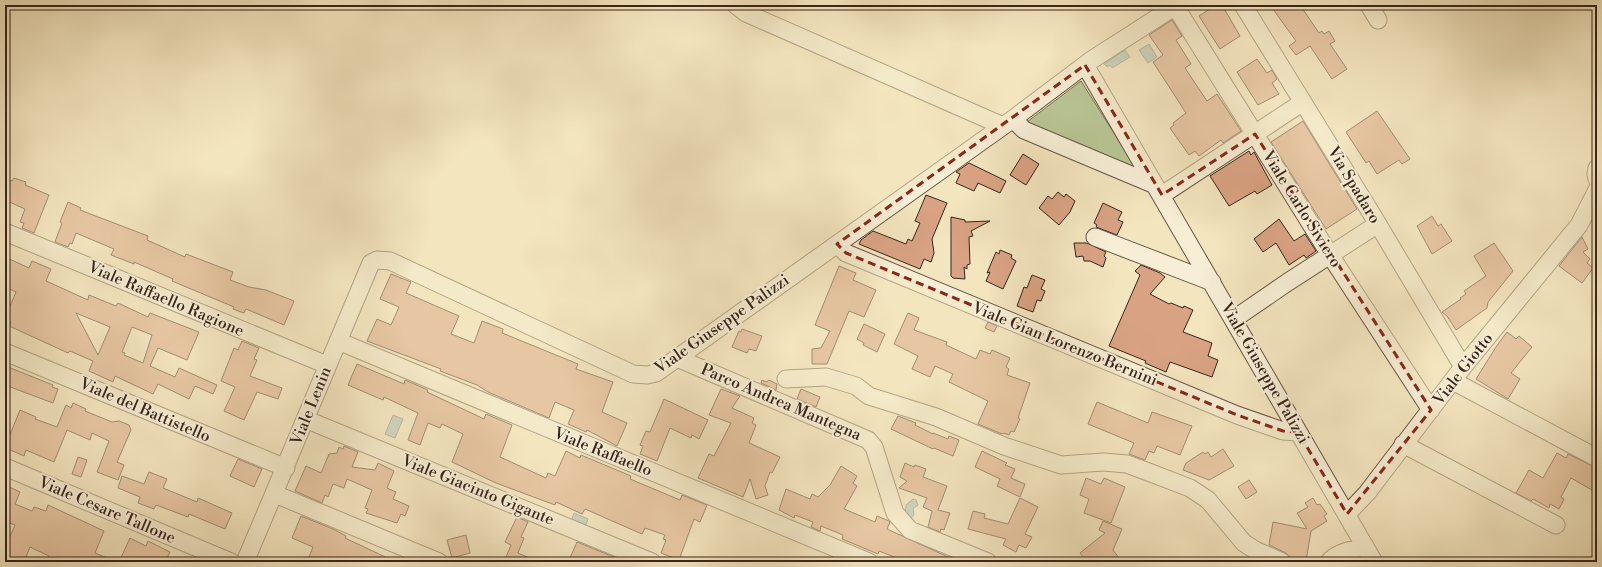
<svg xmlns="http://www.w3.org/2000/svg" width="1602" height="567" viewBox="0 0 1602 567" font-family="'Libre Bodoni',serif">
<rect width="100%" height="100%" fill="#f3e5be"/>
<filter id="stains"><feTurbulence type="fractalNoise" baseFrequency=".005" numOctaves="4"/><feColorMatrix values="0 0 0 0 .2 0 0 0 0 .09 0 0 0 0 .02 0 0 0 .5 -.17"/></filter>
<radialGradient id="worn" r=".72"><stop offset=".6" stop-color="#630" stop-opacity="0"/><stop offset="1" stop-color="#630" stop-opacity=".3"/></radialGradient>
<!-- green -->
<path fill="#b8c593" stroke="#787557" d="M1081,81L1138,171L1027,122Z"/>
<!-- water -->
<path fill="#9fbdba" stroke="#76807a" d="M1149,44L1157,57L1148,63L1139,50Z
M1125,50L1130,57L1112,68L1110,65L1107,67L1104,64Z
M393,415L403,419L395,438L385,434Z
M913,499L916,500L918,505L913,509L914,515L911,518L905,514L906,505Z
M574,513L588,519L585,527L571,521Z"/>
<!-- building -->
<path fill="#d9a383" stroke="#39251b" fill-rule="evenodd" d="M1216,5H1222L1240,36L1220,49L1199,16Z
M1270,5H1300L1319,33L1322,31L1324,34L1329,31L1335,41L1330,44L1347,69L1332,79L1310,46L1296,55L1289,46L1296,41Z
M1172,20L1182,36L1176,40L1191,64L1185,68L1207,101L1217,94L1241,131L1223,143L1221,140L1199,156L1195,151L1189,155L1170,128L1174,125L1173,123L1186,113L1153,62L1163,55L1149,35Z
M1257,59L1267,73L1272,70L1277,79L1272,83L1279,94L1258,105L1237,72Z
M1377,111L1410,159L1402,164L1399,160L1377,174L1369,161L1366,163L1346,132Z
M1303,121L1357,209L1326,229L1271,142Z
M1249,151L1251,155L1254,152L1272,185L1257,194L1255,191L1229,206L1210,176Z
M1023,154L1039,164L1026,185L1010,175Z
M969,163L1006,181L1000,193L978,183L974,191L956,183L960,174L956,172Z
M5,178L12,181L14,178L26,182L25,185L49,195L34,233L22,228L24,223L20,222L25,209L5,200Z
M1058,192L1064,197L1066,194L1075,201L1070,212L1059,225L1039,208L1048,196L1052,199Z
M926,195L947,203L932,239L934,253L931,262L924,259L920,269L859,244L861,240L873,231L906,244L908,239L912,241L920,223L915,221Z
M68,202L81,208L80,210L148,236L147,240L185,257L186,254L233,272L230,280L249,287L266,290L294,301L284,325L246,309L244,313L233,309L234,307L172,281L173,279L134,262V264L111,255L114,249L76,233L72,244L70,243L68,247L55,242L62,223L60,222Z
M1103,203L1122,212L1118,220L1123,222L1117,235L1096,227L1097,225L1094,223Z
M1432,216L1438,226L1441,224L1452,241L1432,254L1417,226Z
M951,217L965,220V222L990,221L971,231L973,236L969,237L970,264L967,265V269L964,267L965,279L953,278L951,276Z
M1279,219L1294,241L1305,234L1316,251L1306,258L1304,255L1289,265L1276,243L1263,252L1254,239Z
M1582,237L1588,249L1583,252L1590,259L1587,263L1593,268L1582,283L1559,266Z
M1074,243H1087L1106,252L1104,256L1106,258L1103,267L1090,261H1084L1083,256L1076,257Z
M1494,243L1513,271L1488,302L1487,308L1456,330L1447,316L1442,312L1461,299L1460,298L1466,294L1464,291L1486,276L1474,256Z
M1000,250L1012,255L1011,258L1016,261L1003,289L986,281L990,272L987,273L996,252L999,254Z
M5,257L29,268L32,261L51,269L46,281L88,300L89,295L116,306L118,303L148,317L150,313L199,332L187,360L158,348L150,366L175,377L179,368L217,385L213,394L195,386L189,399L158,384L153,394L115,376L113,382L89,371L93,361L70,351L68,353L9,326L11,322L5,318L16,292L5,287ZM76,313L110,327L98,355ZM132,327L152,335L143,363L124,355L125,353L122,352Z
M1141,265L1160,273L1165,277L1150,294L1169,304L1171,303L1183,308L1184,306L1193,310L1183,332L1212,343L1208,356L1218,360L1212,377L1170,362L1166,372L1145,363L1146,361L1109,346L1140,275L1135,271Z
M839,266L856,273L853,280L876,290L864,317L849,311L827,364H812V349L821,348L830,331L815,325Z
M391,274L411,282L406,293L459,316L451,334L474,343L482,321L503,329L502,333L578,364L576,369L613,382L602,412L627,423L617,446L587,430L586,432L568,424L574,410L555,402L549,418L488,392L477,385L440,371L441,369L367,341L377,319L391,325L399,307L380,299Z
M1032,275L1045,280L1041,289L1045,291L1041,301L1037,300L1033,312L1017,306L1024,287L1027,288Z
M908,313L919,318L914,330L947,342L946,345L976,359L980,350L990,354L992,350L1010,358L1006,367L1009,369L1007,375L1030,383L1018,418L1020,419L1014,432L1011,431L1009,435L1003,433L1002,434L978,424L988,401L949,382L953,374L935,366L930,377L912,369L918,356L894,344Z
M988,322L997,326L994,332L985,328Z
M864,324L885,334L877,352L863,345L864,343L857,339Z
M742,329L762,336L756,351L749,349L747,353L732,347L739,331L741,332Z
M1507,332L1516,339L1519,336L1532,347L1511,373L1520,379L1508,399L1476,379L1496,347Z
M242,341L259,348L254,359L257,360L250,376L282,388L278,399L257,392L244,420L224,411L235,387L221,381L234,348L238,350Z
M357,364L404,384L405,380L428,390L427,392L484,419L486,414L512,425L500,457L546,478L548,473L555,476L566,451L580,458L581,455L631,476L630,479L680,500L682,495L707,505L700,522L694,519L679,560L661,553L666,540L663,539L665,535L645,528L642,534L585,509L582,514L556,502L555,505L496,483L452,462L463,434L442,424L440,428L428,423L420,445L408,440L418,413L384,397L383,400L348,385Z
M8,367L53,385L52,387L58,389L53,403L5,385V376Z
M762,380L766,382L769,380L777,384L776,390L761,383Z
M721,389L740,396L732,408L754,418L752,423L756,425L749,443L780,457L772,473L770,472L765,486L768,495L756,499L750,479L743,497L698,478L709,454L714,456L731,423L709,415Z
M801,389L820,397L816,407L797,399Z
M664,399L708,420L699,439L692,435L691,438L670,428L657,461L640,454L643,446L640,445L646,431L650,432Z
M1097,402L1148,423L1152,412L1192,426L1180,455L1157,446L1154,453L1149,451L1145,460L1129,454L1134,443L1088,424Z
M73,403L86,409L85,411L112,422L119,421L129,425L131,430L117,462L124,465L118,480L97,472L109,441L92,433L90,440L67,430L54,462L26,450L24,456L6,448L9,442H7L20,410L36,417L35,419L57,427L66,405L71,408Z
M898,416L916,423L915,425L933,434V433L948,439L949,436L959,440L953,456L934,448L933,449L891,429Z
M344,446L358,452L352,467L375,470L378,463L394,471L387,488L396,492L393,499L409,506L405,516L401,514L397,523L366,513L368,509L365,508L372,490L347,479L344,488L333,484L328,497L325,495L322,503L295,491L306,466L321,473L329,454L337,453L339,447L343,449Z
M1223,449L1234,466L1209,480L1183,470L1186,463L1203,452L1205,454L1208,452L1211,457Z
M982,451L1007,463L1005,465L1015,469L1011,478L1025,484L1020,497L997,486L1000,479L975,467Z
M1557,453L1566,458L1568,454L1597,468V481L1592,490L1571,478L1561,497L1564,499L1559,509L1550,504L1549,508L1533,499L1531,501L1516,493L1529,470L1543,478Z
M78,457L87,460L81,477L72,474Z
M238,459L262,469L254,487L230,476Z
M905,463L914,467L915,465L926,469L923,477L947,486L938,510L950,513L944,530L941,529L940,532L928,527L932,511L923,507L927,498L899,488L907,481L900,477Z
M841,466L857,476L853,483L857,486L844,509L875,522L877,516L889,521L890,522L887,529L959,562H907L879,551L878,554L842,539L843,535L821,526L820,531L811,527L813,522L795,515L794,518L779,510L786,489L810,499L812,494L818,497L830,485Z
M149,472L167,479L163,488L197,502L198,498L232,513L225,529L189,514L188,517L156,505L154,509L138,503L140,497L118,488L122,476L144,484Z
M1086,478L1101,484L1104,478L1125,487L1111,523L1084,513L1089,499L1080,495Z
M1249,480L1257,492L1246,499L1238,487Z
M5,485L20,492L15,504L32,511L34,507L46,511L48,505L104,531L95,553L117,562H47L49,556L30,547L24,562H5V548L15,525L7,522L5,526Z
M1020,498L1038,507L1025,534L1032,537L1026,548L1019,545L1016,552L1003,545L1006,539L968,529L973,511L985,514L984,518L1008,524Z
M1313,498L1317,505L1320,504L1327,514L1324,516L1327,521L1311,531L1306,561L1291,558L1286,553L1269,545L1273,522L1307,529L1297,513L1308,507L1305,503Z
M301,516L333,529L346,536L345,538L396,562H307L313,547L292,538Z
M517,517L528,522L521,537L524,538L518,553L539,562H504L511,545L505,542Z
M1103,521L1122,529L1113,550L1122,562H1087L1080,553L1105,533L1099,530Z
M466,535L470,553L452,558L447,540Z
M130,538L146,546L148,541L170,552L165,562H119Z
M577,542L626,562H571L572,559L570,558Z"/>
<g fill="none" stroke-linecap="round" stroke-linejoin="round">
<!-- minor casing -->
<g stroke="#685544" stroke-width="19">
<path id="minor" d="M736,5L746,13L1003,126
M1243,5L1373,216L1463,367
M1369,5L1378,20
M1175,6L1330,255L1431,410
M1085,65L1374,562
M1013,119L1024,130L1155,185
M1597,168L1596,174L1597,179
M1162,195L1303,102
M5,232L327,365
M1095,237L1212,282
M837,244L846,253L1237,415L1283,431L1298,432
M1234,319L1288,282L1378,224
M338,341L869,562
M5,352L286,468
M677,358L868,440L874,447L895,513L910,530L988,562
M786,379L826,377L856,386L869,396L936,417L1004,446L1061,465L1103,462L1127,464L1151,473L1190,488L1208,500L1244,543L1255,550L1282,562
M1453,381L1597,458
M305,419L652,562
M1403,444L1556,525
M5,467L231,562
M275,494L439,562
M1347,514L1367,493L1463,367L1579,225L1597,190
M245,562L371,263L377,260L390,261L633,374L647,375L656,373L1013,119L1090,61L1177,5
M1329,562C1336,552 1354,550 1365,546"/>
</g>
<!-- minor -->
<use href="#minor" stroke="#f7eed5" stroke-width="17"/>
</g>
<!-- marked area -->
<path d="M0 0H1602V567H0ZM1085,65L1162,195L1255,134L1431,410L1347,514L1298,432L1283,431L1237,415L846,253L837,244Z" fill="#f3e5be" fill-opacity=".55" fill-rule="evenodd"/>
<path fill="none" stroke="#8f2418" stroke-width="3" stroke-dasharray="8 5" stroke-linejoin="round" d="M1085,65L1162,195L1255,134L1431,410L1347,514L1298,432L1283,431L1237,415L846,253L837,244Z"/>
<g text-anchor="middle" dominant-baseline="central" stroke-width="4" stroke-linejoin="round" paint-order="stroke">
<!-- street labels -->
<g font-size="16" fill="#39251b" stroke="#f7eed5">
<text transform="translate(1354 185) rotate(59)">Via Spadaro</text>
<text transform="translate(1302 209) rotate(58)">Viale Carlo Siviero</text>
<text transform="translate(166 299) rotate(23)">Viale Raffaello Ragione</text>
<text transform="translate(722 324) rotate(-35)">Viale Giuseppe Palizzi</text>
<text transform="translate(1065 344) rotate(22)">Viale Gian Lorenzo Bernini</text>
<text transform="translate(1463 369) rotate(-52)">Viale Giotto</text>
<text transform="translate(1265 373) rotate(60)">Viale Giuseppe Palizzi</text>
<text transform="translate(781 402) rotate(23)">Parco Andrea Mantegna</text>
<text transform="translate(311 406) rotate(-68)">Viale Lenin</text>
<text transform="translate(145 410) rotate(23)">Viale del Battistello</text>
<text transform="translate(603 452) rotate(22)">Viale Raffaello</text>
<text transform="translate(478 490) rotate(22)">Viale Giacinto Gigante</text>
<text transform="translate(107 510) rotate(23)">Viale Cesare Tallone</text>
</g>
</g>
<!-- margin -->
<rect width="1602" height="567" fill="none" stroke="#f3e5be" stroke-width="20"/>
<rect x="6" y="6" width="1590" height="555" fill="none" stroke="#39251b" stroke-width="2"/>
<rect x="10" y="10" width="1582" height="547" fill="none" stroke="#39251b"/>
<rect width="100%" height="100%" filter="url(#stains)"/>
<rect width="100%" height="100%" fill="url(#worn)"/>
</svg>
